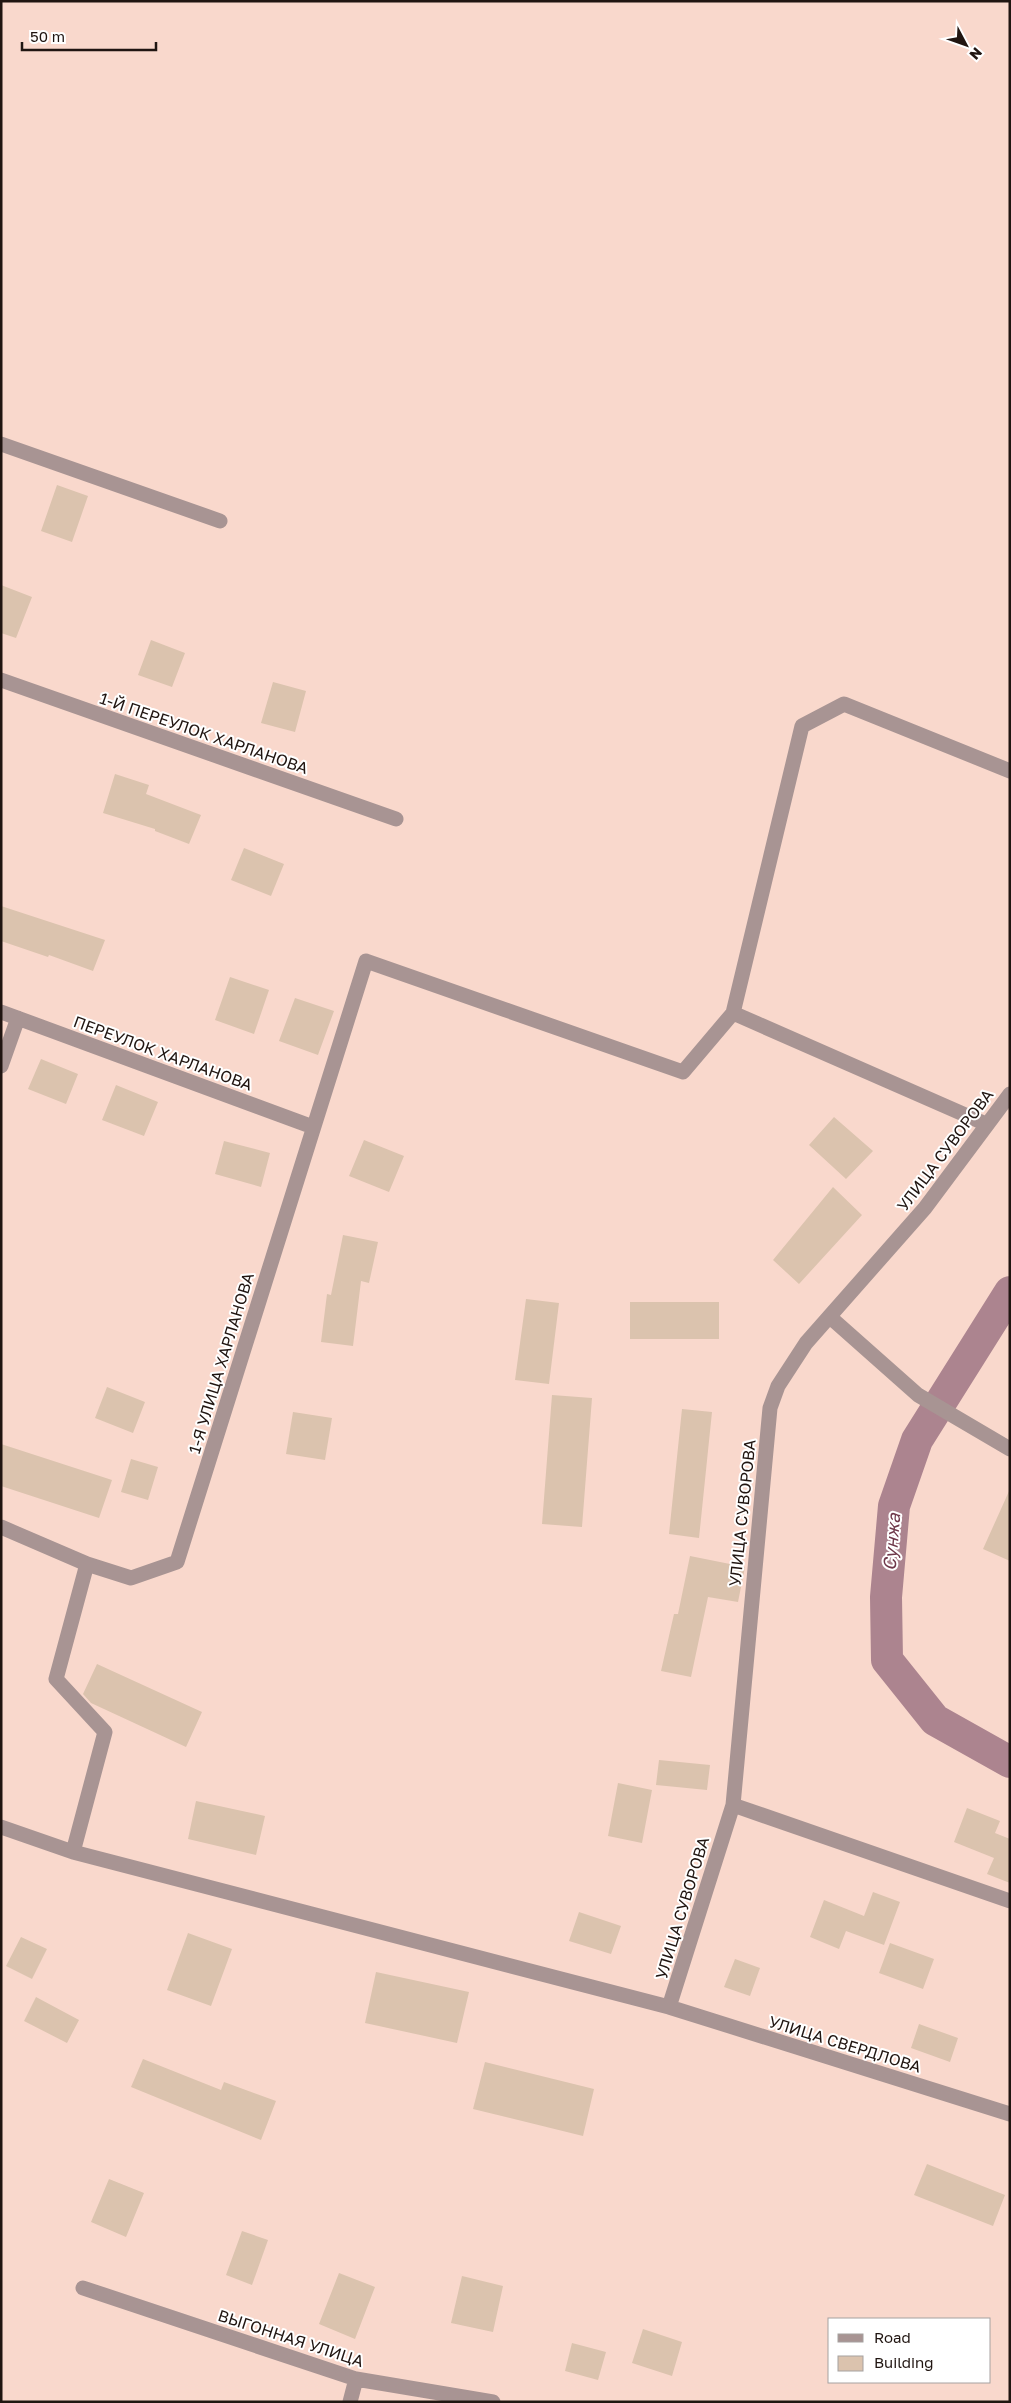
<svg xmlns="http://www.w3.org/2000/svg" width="1011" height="2403" viewBox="0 0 1011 2403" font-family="'Golos Text',sans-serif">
<rect width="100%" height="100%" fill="#f9d8cc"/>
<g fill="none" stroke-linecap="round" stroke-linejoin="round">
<!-- river -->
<path stroke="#ac848f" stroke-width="32" d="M1010,1292L917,1440L894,1506L886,1597L887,1660L935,1720L1010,1762"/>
</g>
<!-- building -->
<path fill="#dbc3ae" d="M57,485L88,496L72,542L41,531Z
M1,585L32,597L16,638L1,633Z
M151,640L185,653L172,687L138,675Z
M273,682L306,691L295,732L261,723Z
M115,774L149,785L146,794L201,815L189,844L155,831V829L103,813Z
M244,848L284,864L271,896L231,880Z
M1,906L105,940L93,971L49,955L48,957L1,941Z
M230,977L269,990L254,1034L215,1020Z
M295,998L334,1011L318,1055L279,1041Z
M41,1059L78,1074L66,1104L28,1089Z
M116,1085L158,1102L144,1136L102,1120Z
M834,1117L873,1151L846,1179L809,1145Z
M364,1140L404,1156L389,1192L349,1176Z
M224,1141L270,1153L261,1187L215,1174Z
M833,1187L862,1215L799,1284L773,1260Z
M343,1235L378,1242L369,1283L361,1281L353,1346L321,1342L327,1294L331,1295Z
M526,1299L559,1303L549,1384L515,1380Z
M630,1302H719V1339H630Z
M107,1387L145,1402L133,1433L95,1418Z
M552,1395L592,1398L582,1527L542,1524Z
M682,1409L712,1412L699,1538L669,1534Z
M293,1412L332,1418L325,1460L286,1454Z
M1,1444L112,1480L99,1518L1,1486Z
M131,1459L158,1467L148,1500L121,1492Z
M1010,1489V1561L983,1549Z
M690,1556L745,1567L738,1602L708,1597L691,1677L661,1671L674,1614H678Z
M97,1664L202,1712L186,1747L91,1703L83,1694Z
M659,1760L710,1765L707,1790L656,1785Z
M618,1783L652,1790L642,1843L608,1836Z
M196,1801L265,1816L256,1855L188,1839Z
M967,1808L1000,1821L995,1833L1010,1839V1883L987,1874L994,1858L954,1842Z
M873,1892L900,1902L884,1945L846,1931L839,1949L810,1937L824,1900L864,1916Z
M579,1912L621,1926L611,1954L569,1941Z
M188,1933L232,1949L211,2006L167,1990Z
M21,1937L47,1949L32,1979L6,1966Z
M890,1943L934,1959L923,1989L879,1973Z
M735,1959L760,1968L750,1996L724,1987Z
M376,1972L469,1992L457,2043L365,2023Z
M36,1997L79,2020L67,2043L24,2021Z
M919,2024L958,2038L950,2062L911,2048Z
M143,2059L221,2090L224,2082L276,2101L261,2140L131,2087Z
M485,2062L594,2089L583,2136L473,2109Z
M927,2164L1005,2195L993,2226L914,2195Z
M109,2179L144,2193L126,2237L91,2222Z
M242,2231L268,2240L252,2285L226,2275Z
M339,2273L375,2287L355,2339L319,2324Z
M462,2276L503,2286L493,2332L451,2323Z
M643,2329L682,2342L672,2376L632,2363Z
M572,2343L606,2352L598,2380L565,2371Z"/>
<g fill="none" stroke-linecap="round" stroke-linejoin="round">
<!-- minor -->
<path stroke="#a89493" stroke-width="15" d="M1,444L220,521
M1,680L396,819
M1,1012L313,1127
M733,1013L986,1124
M1,1066L18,1018
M830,1317L918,1395L1010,1449
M1,1527L87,1564L131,1578L177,1562L366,961L683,1072L733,1013L802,726L844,704L1010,771
M733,1805L1010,1901
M1,1827L73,1852L669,2007L1010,2114
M73,1852L105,1732L56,1679L87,1564
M669,2007L733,1805L770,1408L778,1386L806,1343L925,1208L1010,1094
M83,2288L356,2379L493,2402
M350,2402L356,2379"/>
</g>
<g text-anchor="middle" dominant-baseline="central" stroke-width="4" stroke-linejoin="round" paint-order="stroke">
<!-- street labels -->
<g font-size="16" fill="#201511" stroke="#fff">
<text transform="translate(204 733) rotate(19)">1-Й ПЕРЕУЛОК ХАРЛАНОВА</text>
<text transform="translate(163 1053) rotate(20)">ПЕРЕУЛОК ХАРЛАНОВА</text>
<text transform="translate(945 1150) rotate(-53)">УЛИЦА СУВОРОВА</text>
<text transform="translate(221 1363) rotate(-73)">1-Я УЛИЦА ХАРЛАНОВА</text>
<text transform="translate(742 1513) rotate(-84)">УЛИЦА СУВОРОВА</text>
<text transform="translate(682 1908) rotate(-73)">УЛИЦА СУВОРОВА</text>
<text transform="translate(845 2044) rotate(17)">УЛИЦА СВЕРДЛОВА</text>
<text transform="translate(291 2338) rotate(18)">ВЫГОННАЯ УЛИЦА</text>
</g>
<!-- water labels -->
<g font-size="18" font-style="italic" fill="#6f384a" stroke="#fff">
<text transform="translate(891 1542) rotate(-85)">Сунжа</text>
</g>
</g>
<!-- border -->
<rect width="1011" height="2403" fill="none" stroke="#201511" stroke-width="5"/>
<!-- legend -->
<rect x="828" y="2318" width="162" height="65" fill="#ffffff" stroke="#a6a1a0"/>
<rect x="838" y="2334" width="25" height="8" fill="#a89493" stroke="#a6a1a0"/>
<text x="874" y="2343" font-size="15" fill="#201511">Road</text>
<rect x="838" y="2356" width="25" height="15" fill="#dbc3ae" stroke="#a6a1a0"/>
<text x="874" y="2368" font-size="15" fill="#201511">Building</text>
<!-- north arrow -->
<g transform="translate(966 45) rotate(131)" stroke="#ffffff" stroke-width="4" paint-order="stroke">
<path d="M0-4L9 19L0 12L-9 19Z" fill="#201511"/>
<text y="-8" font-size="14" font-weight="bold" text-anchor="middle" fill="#201511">N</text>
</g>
<!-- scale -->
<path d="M22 42v8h134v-8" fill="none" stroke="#201511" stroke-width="2.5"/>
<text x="30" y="42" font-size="15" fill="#201511" stroke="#ffffff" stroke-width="4" paint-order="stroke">50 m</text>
</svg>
